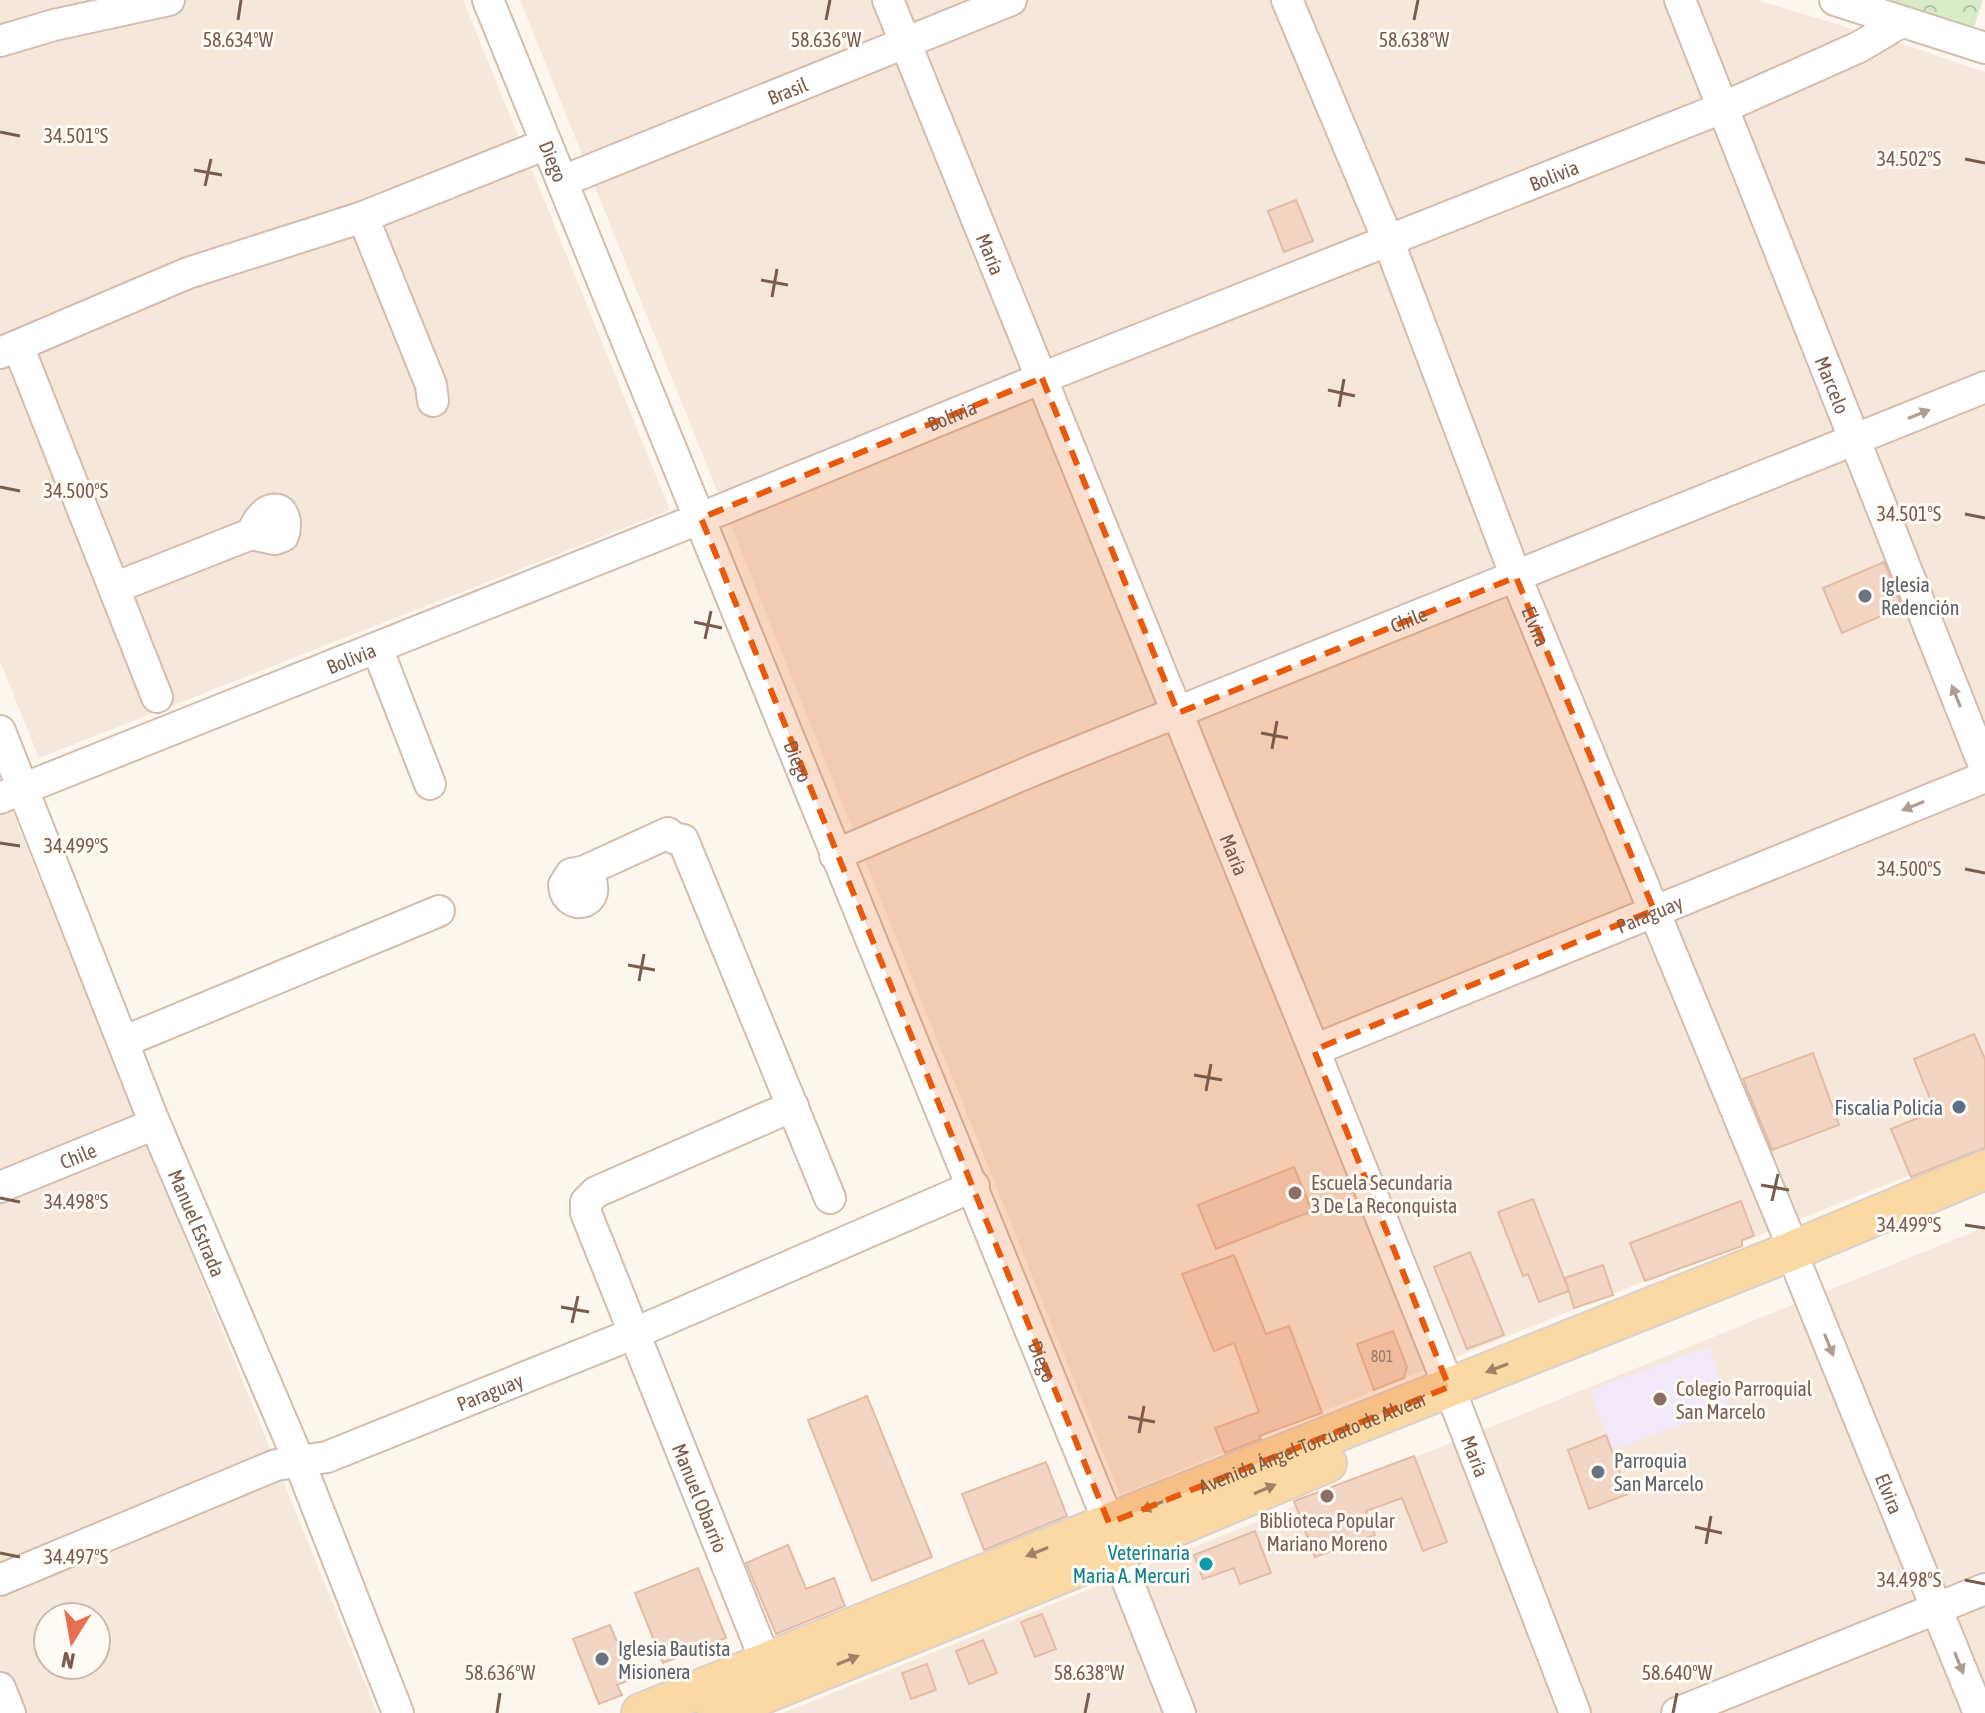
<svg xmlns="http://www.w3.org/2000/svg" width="1985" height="1713" viewBox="0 0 1985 1713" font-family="'Asap Condensed',sans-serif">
<defs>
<pattern id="park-crowns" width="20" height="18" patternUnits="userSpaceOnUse" patternTransform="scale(2)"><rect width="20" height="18" fill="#d8ecc9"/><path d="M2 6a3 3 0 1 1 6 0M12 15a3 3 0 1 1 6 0" fill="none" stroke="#b4c2a5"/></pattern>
</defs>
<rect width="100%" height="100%" fill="#fdf6ec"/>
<!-- residential -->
<path fill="#f5e8da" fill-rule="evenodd" d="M0,0H463L670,510L39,758L0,661Z
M520,0H1757L1912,47L1985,72V1145L1468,1352L1120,1495Z
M0,781L377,1713H0ZM48,1617H96V1665H48Z
M1985,1227V1713H783Z"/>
<!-- education -->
<path fill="#f3e8fa" d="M1709,1347L1730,1407L1612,1450L1590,1390Z"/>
<!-- park -->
<path fill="url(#park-crowns)" d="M1876,0H1983L1973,30Z"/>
<!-- building -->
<path fill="#f3d5c3" stroke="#e6bba3" stroke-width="2" d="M1296,200L1313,241L1284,252L1268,211Z
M1884,562L1902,607L1842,633L1823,588Z
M1974,1034L1985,1059V1148L1911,1177L1891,1129L1935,1111L1914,1059Z
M1813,1053L1839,1125L1772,1150L1743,1079Z
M1294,1167L1312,1211L1216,1249L1198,1205Z
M1533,1199L1569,1291L1539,1302L1528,1274L1523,1276L1498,1212Z
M1741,1201L1754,1236L1742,1240V1246L1645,1281L1630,1243Z
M1470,1252L1504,1335L1467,1349L1434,1267Z
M1234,1255L1266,1334L1289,1326L1322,1413L1259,1436L1261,1439L1225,1453L1215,1428L1259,1412L1234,1343L1214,1351L1182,1274Z
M1603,1265L1613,1295L1574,1308L1565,1278Z
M1393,1331L1407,1367L1404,1378L1374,1390L1357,1344Z
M867,1396L932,1557L872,1581L808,1420Z
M1606,1435L1628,1494L1589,1509L1568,1450Z
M1414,1456L1447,1542L1423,1551L1402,1498L1366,1511L1375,1535L1315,1557L1294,1501Z
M1046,1462L1067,1516L984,1550L962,1494Z
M1255,1531L1271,1573L1240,1584L1234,1568L1203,1579L1194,1555Z
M788,1545L806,1589L834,1578L845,1606L776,1634L746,1563Z
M698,1568L726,1638L663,1663L635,1593Z
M1042,1614L1056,1649L1035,1657L1021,1622Z
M610,1625L632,1679L617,1685L622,1695L599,1704L573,1639Z
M983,1640L997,1673L969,1684L956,1651Z
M927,1664L936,1690L911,1699L902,1673Z"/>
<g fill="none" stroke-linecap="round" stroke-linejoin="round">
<!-- minor casing -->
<g stroke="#d1beb0" stroke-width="34">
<g id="minor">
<path id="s1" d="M488,0L1109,1523"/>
<path id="s2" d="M888,0L1314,1050L1449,1387L1575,1713"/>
<path id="s3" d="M1287,0L1388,240L1516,577L1794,1250"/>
<path id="s4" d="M1680,0L1985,768"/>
<path d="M1835,0L1985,48"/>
<path d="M0,41L54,25L169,0"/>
<path id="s5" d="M563,181L1011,0"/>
<path d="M363,217L431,385L433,401"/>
<path d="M18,346L157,697"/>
<path d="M0,353L188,273L363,217L546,144"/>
<path d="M114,588L251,534L275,539L283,536C288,524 284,502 267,512C259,517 255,527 251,534"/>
<path d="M377,648L430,784"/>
<path id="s6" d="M0,731L155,1124L299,1461L398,1713"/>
<path id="s7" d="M0,798L701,518L1042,378L1722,108L1859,47L1901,22"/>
<path id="s8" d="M835,855L1036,769L1985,387"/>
<path d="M585,871C609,904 566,914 564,885L571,874L585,871L668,833L673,838L683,840L830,1198"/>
<path d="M123,1042L439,911"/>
<path id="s9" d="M1314,1050L1985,777"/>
<path id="s10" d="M0,1187L155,1124"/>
<path id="s11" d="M1800,1273L1979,1713"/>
<path d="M1116,1552L1180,1713"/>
<path id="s12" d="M0,1580L276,1465L327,1457L635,1333L974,1186"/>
<path d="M766,1662L586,1213V1202L596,1192L793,1106"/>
<path d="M0,1688L10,1713"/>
<path d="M1677,1713L1985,1589"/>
</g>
</g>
<!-- major casing -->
<g stroke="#dad1cd" stroke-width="42">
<g id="major">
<path id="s13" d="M641,1713L1109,1523L1794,1250L1985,1170"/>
<path d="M717,1713L1116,1552L1327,1463"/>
</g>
</g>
<!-- minor -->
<use href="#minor" stroke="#fff" stroke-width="30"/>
<!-- major -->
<use href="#major" stroke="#fbd9a5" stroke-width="38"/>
</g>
<!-- one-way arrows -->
<defs><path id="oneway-solid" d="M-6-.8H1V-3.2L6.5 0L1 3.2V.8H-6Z" transform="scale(2)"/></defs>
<g fill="#af9d94">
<use href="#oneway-solid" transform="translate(1919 414) rotate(-22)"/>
<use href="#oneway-solid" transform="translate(1956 696) rotate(-112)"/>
<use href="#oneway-solid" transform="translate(1913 806) rotate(158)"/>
<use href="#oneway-solid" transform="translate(1829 1345) rotate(68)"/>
<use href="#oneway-solid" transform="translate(1959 1663) rotate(68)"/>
</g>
<g fill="#a18267">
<use href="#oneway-solid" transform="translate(1497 1368) rotate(159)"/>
<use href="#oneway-solid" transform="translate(1265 1489) rotate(-23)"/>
<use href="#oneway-solid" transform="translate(1152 1506) rotate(158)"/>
<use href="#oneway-solid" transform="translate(1037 1552) rotate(158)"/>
<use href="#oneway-solid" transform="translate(848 1660) rotate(-22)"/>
</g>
<!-- marked area -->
<path fill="#e8590c" fill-opacity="0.2" stroke="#e8590c" stroke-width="6" stroke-dasharray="16 10" stroke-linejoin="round" d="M1042,378L1178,713L1516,577L1654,910L1314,1050L1449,1387L1109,1523L701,518Z"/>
<!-- ticks -->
<path fill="none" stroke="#7a5c4d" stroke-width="3" d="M238,20L241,0M826,20L830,0M1414,20L1418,0M0,132L20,136M1965,159L1985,163M194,170L222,175M205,186L211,159M761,280L788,285M772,297L777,269M1328,390L1355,396M1339,407L1344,379M0,487L20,491M1965,514L1985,518M694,622L722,628M705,639L711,611M1261,733L1288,738M1272,749L1277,721M0,843L20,846M1965,869L1985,873M628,965L655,970M639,981L644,954M1194,1075L1222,1080M1206,1091L1211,1064M1761,1185L1789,1190M0,1198L20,1202M1772,1201L1778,1174M1965,1225L1985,1228M561,1307L589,1312M572,1323L578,1296M1128,1417L1155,1422M1139,1433L1144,1406M1695,1527L1722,1533M1706,1544L1711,1516M0,1553L20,1557M1965,1580L1985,1584M497,1713L500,1693M1085,1713L1089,1693M1673,1713L1677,1693"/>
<!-- markers -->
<g fill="#6b7280" stroke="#fffaf3" stroke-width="3">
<circle cx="1865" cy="596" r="8"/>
<circle cx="1598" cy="1472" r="8"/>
<circle cx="602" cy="1659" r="8"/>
</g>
<circle fill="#5c6f8a" stroke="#fffaf3" stroke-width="3" cx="1959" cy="1107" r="8"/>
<g fill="#8d6e63" stroke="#fffaf3" stroke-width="3">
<circle cx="1295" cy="1193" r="8"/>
<circle cx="1660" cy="1399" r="8"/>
<circle cx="1327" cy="1496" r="8"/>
</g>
<circle fill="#0f9aa8" stroke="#fffaf3" stroke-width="3" cx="1206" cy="1564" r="8"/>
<g text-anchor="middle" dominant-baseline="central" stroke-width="6" stroke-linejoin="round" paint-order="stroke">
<!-- number labels -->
<g font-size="16" fill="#987a6a">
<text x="1382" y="1356">801</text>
</g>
<!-- street labels -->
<g font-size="20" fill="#7a5c4d" stroke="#fffaf3">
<text stroke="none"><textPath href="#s5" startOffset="242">Brasil</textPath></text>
<text stroke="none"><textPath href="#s1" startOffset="174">Diego</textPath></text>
<text stroke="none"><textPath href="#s7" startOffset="1674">Bolivia</textPath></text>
<text stroke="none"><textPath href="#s2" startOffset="274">María</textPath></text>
<text stroke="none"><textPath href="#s4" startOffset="414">Marcelo</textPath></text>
<text stroke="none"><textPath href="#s7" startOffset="1026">Bolivia</textPath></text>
<text stroke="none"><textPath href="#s8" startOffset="620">Chile</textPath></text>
<text stroke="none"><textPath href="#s3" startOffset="674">Elvira</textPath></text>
<text stroke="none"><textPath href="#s7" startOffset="378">Bolivia</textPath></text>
<text stroke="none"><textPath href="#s1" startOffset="822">Diego</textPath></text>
<text stroke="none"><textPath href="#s2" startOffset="922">María</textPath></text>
<text stroke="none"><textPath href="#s9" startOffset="362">Paraguay</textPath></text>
<text stroke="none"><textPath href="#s10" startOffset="84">Chile</textPath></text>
<text stroke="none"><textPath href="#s6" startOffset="530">Manuel Estrada</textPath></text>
<text stroke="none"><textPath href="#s1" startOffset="1470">Diego</textPath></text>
<text stroke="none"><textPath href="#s12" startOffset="526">Paraguay</textPath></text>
<text stroke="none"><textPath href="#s13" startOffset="724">Avenida Ángel Torcuato de Alvear</textPath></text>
<text stroke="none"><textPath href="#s2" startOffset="1570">María</textPath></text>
<text stroke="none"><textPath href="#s11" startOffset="238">Elvira</textPath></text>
<text transform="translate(700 1498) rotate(68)">Manuel Obarrio</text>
</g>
<!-- worship labels -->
<g font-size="20" fill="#5b616d" stroke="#fffaf3" text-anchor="start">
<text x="1881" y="584">Iglesia<tspan x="1881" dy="23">Redención</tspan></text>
<text x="1614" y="1460">Parroquia<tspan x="1614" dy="23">San Marcelo</tspan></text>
<text x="618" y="1648">Iglesia Bautista<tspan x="618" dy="23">Misionera</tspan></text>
</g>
<!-- service labels -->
<g font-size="20" fill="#4e5e75" stroke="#fffaf3" text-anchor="end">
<text x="1943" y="1107">Fiscalia Policía</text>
</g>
<!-- education labels -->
<g font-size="20" fill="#785e54" stroke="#fffaf3" text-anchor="start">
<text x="1311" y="1182">Escuela Secundaria<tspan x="1311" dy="23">3 De La Reconquista</tspan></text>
<text x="1676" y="1388">Colegio Parroquial<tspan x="1676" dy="23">San Marcelo</tspan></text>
<text x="1327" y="1520" text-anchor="middle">Biblioteca Popular<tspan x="1327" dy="23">Mariano Moreno</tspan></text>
</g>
<!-- culture labels -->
<g font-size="20" fill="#0d838f" stroke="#fffaf3" text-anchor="end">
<text x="1190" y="1552">Veterinaria<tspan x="1190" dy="23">Maria A. Mercuri</tspan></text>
</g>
</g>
<g font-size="20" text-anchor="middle" fill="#7a5c4d" stroke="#fffaf3" stroke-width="6" stroke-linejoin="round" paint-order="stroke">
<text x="238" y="47">58.634°W</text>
<text x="826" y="47">58.636°W</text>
<text x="1414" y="47">58.638°W</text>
<text x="76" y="143">34.501°S</text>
<text x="1909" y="166">34.502°S</text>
<text x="76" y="498">34.500°S</text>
<text x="1909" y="521">34.501°S</text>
<text x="76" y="853">34.499°S</text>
<text x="1909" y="876">34.500°S</text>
<text x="76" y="1209">34.498°S</text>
<text x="1909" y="1232">34.499°S</text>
<text x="76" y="1564">34.497°S</text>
<text x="1909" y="1587">34.498°S</text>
<text x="500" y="1680">58.636°W</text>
<text x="1089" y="1680">58.638°W</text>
<text x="1677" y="1680">58.640°W</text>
</g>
<!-- north arrow -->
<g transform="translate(72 1641) rotate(191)"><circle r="38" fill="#fffaf3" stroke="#cabbb1" stroke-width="2"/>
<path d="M0-6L14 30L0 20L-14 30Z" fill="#e76f51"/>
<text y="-12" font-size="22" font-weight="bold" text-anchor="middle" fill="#7a5c4d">N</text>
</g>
</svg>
